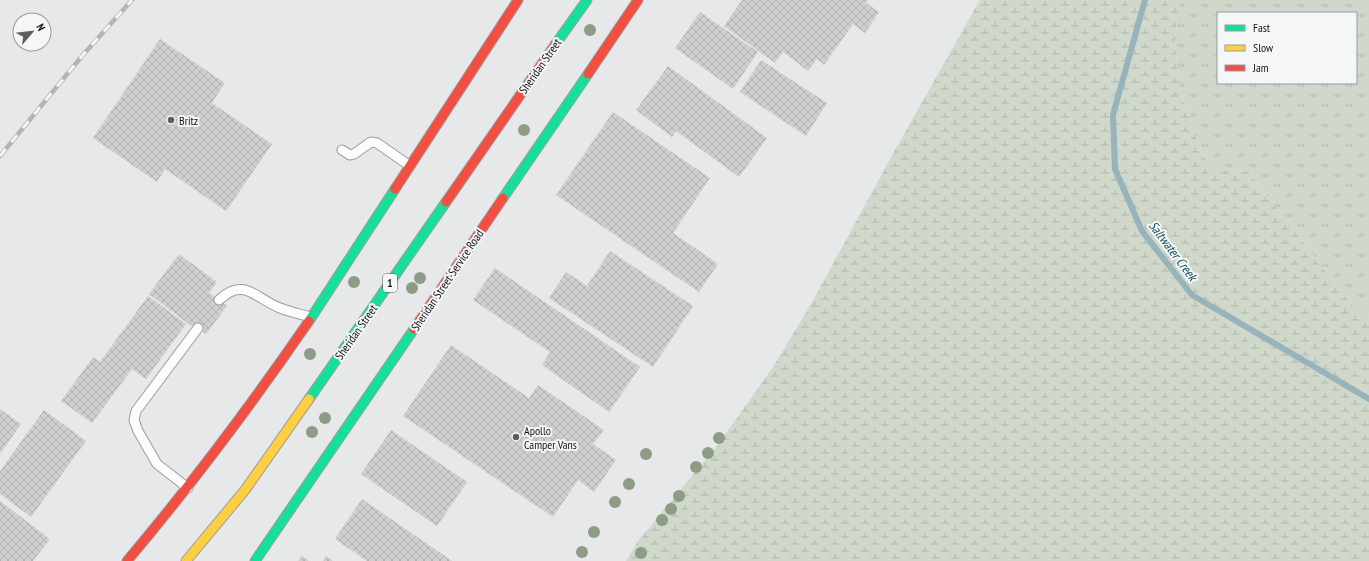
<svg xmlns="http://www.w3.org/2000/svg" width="1369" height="561" viewBox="0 0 1369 561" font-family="'PT Sans Narrow',sans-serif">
<defs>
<pattern id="grass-tufts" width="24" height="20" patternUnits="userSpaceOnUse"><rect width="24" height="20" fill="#cfd8cb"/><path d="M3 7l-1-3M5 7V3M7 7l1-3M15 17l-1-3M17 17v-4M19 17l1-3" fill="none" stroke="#b1b8ad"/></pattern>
<pattern id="wetland-marsh" width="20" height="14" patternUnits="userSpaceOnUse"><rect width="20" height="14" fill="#cfd8cb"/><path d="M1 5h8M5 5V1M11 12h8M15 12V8" fill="none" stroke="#b1b8ad"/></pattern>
<pattern id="building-cross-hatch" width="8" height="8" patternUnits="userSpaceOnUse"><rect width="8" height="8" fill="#ced0d0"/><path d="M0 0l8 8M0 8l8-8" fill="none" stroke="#b0b2b2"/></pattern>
</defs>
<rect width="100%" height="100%" fill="#e7e8e9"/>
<!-- grass -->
<path fill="url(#grass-tufts)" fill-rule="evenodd" d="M1179,0H1369V317L1356,311L1249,172L1211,171L1201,151L1180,92L1175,43ZM1218,13H1356V83H1218Z"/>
<!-- wetland -->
<path fill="url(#wetland-marsh)" d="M980,0H1179L1175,43L1180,92L1201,151L1211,170L1249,172L1356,311L1369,317V561H626L638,541L717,446L773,367L810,306L895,150Z"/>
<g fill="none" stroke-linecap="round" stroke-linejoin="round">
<!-- stream -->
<path stroke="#97b3bb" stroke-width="6" d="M1145,0L1113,115L1115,169L1142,231L1192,295L1369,399"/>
</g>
<!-- building -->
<path fill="url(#building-cross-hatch)" d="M742,0H868L866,3L879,12L865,33L853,24L824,65L817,59L808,71L783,52L775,63L724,26Z
M700,12L758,52L733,89L675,48Z
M160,39L225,83L212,103L272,144L226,211L165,169L157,182L93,138Z
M761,60L827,103L806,136L740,92Z
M668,66L767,138L739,177L676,131L672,137L636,110Z
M613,112L710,178L673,233L718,264L699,292L556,195Z
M610,251L693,306L653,367L549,298L566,272L587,286Z
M179,254L217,282L209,293L227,306L206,334L196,326L194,328L149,294Z
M495,268L640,367L609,412L542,365L550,352L473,300Z
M148,296L186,324L146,379L132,369L92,423L61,401L93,357L100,362Z
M451,345L529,398L538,385L604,430L593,444L616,460L594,492L578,480L553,517L403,416Z
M0,409L21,424L0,454Z
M44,410L86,441L31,517L0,494V471Z
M391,430L467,482L437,526L361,474Z
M362,499L452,561H367L335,539Z
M0,501L50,539L33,561H0Z
M302,556L309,561H298Z
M326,556L333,561H323Z"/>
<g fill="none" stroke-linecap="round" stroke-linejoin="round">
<!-- lane casing -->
<g stroke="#9c9d9e" stroke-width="11">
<path id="lane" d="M342,150L350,155L354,154L371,142L377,143L410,166
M219,300C244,276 256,299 280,308C290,312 300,314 310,317
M188,488L157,464L138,431L134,420L136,411L198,328"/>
</g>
<!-- fast casing -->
<g stroke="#9c9d9e" stroke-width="11">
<path id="fast" d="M555,45L587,0
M503,198L588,74
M309,321L395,189
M309,399L446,202
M255,561L414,329"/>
</g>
<!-- slow casing -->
<g stroke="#9c9d9e" stroke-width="11">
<path id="slow" d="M186,561L245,490L309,399"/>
</g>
<!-- jam casing -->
<g stroke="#9c9d9e" stroke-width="11">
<path id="jam" d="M588,74L638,0
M395,189L518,0
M446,202L555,45
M414,329L503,198
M127,561C192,484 252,404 309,321"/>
</g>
<!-- lane -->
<use href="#lane" stroke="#fbfcfc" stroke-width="9"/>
<!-- fast -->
<use href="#fast" stroke="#16e098" stroke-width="9"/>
<!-- slow -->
<use href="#slow" stroke="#ffcf43" stroke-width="9"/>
<!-- jam -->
<use href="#jam" stroke="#f24e42" stroke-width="9"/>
<!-- rail casing -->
<g stroke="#b3b4b4" stroke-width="4.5">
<path id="rail" d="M0,156L82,56L132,0"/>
</g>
<!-- rail -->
<use href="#rail" stroke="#f4f6f8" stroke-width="3" stroke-dasharray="9" stroke-linecap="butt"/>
</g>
<!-- trees -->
<g fill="#8d9c84">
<circle cx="590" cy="30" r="6"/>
<circle cx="524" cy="130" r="6"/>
<circle cx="420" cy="278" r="6"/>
<circle cx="354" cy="282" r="6"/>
<circle cx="412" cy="288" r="6"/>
<circle cx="310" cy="354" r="6"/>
<circle cx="325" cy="418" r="6"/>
<circle cx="312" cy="432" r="6"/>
<circle cx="719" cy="438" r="6"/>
<circle cx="708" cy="453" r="6"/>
<circle cx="646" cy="454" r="6"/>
<circle cx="696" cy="467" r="6"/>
<circle cx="629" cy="484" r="6"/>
<circle cx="679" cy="496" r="6"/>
<circle cx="615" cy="502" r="6"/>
<circle cx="671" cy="509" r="6"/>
<circle cx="662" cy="520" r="6"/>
<circle cx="594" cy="532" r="6"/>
<circle cx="582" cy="552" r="6"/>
<circle cx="641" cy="553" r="6"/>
</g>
<!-- markers -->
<g fill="#5d5e5f" stroke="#f4f6f8" stroke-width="1.5">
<circle cx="171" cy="120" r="4"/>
<circle cx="516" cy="437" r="4"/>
</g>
<g text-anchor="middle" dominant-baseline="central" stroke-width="4" stroke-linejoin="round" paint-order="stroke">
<!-- shield labels -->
<rect fill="#f4f6f8" stroke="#565758" stroke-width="1" x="383" y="274" width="14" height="18" rx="3"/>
<g font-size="11" font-weight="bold" fill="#121314">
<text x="390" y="283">1</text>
</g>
<!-- street labels -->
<g font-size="12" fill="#121314" stroke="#f4f6f8">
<text transform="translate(540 66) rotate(-55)">Sheridan Street</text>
<text transform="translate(447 280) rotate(-56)">Sheridan Street Service Road</text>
<text transform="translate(356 332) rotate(-55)">Sheridan Street</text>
</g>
<!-- poi labels -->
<g font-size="12" fill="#121314" stroke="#f4f6f8" text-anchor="start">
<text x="179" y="120">Britz</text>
<text x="524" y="430">Apollo<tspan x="524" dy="14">Camper Vans</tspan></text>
</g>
<!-- water labels -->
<g font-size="13" font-style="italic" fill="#184f5d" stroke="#f4f6f8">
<text transform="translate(1173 251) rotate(53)">Saltwater Creek</text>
</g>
</g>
<!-- legend -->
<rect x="1217" y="12" width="140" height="72" fill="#f4f6f8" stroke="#9a9b9d"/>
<rect x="1225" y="25" width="20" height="6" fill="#16e098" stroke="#9a9b9d"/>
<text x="1253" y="32" font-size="12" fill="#121314">Fast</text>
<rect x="1225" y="45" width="20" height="6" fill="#ffcf43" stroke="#9a9b9d"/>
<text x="1253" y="52" font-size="12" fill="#121314">Slow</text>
<rect x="1225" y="65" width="20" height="6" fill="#f24e42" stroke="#9a9b9d"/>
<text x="1253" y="72" font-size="12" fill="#121314">Jam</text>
<!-- north arrow -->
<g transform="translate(32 32) rotate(62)"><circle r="19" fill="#f4f6f8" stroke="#9a9b9d"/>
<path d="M0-3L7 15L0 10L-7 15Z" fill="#5d5e5f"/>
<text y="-6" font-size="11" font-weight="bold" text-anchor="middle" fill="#121314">N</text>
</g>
</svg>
